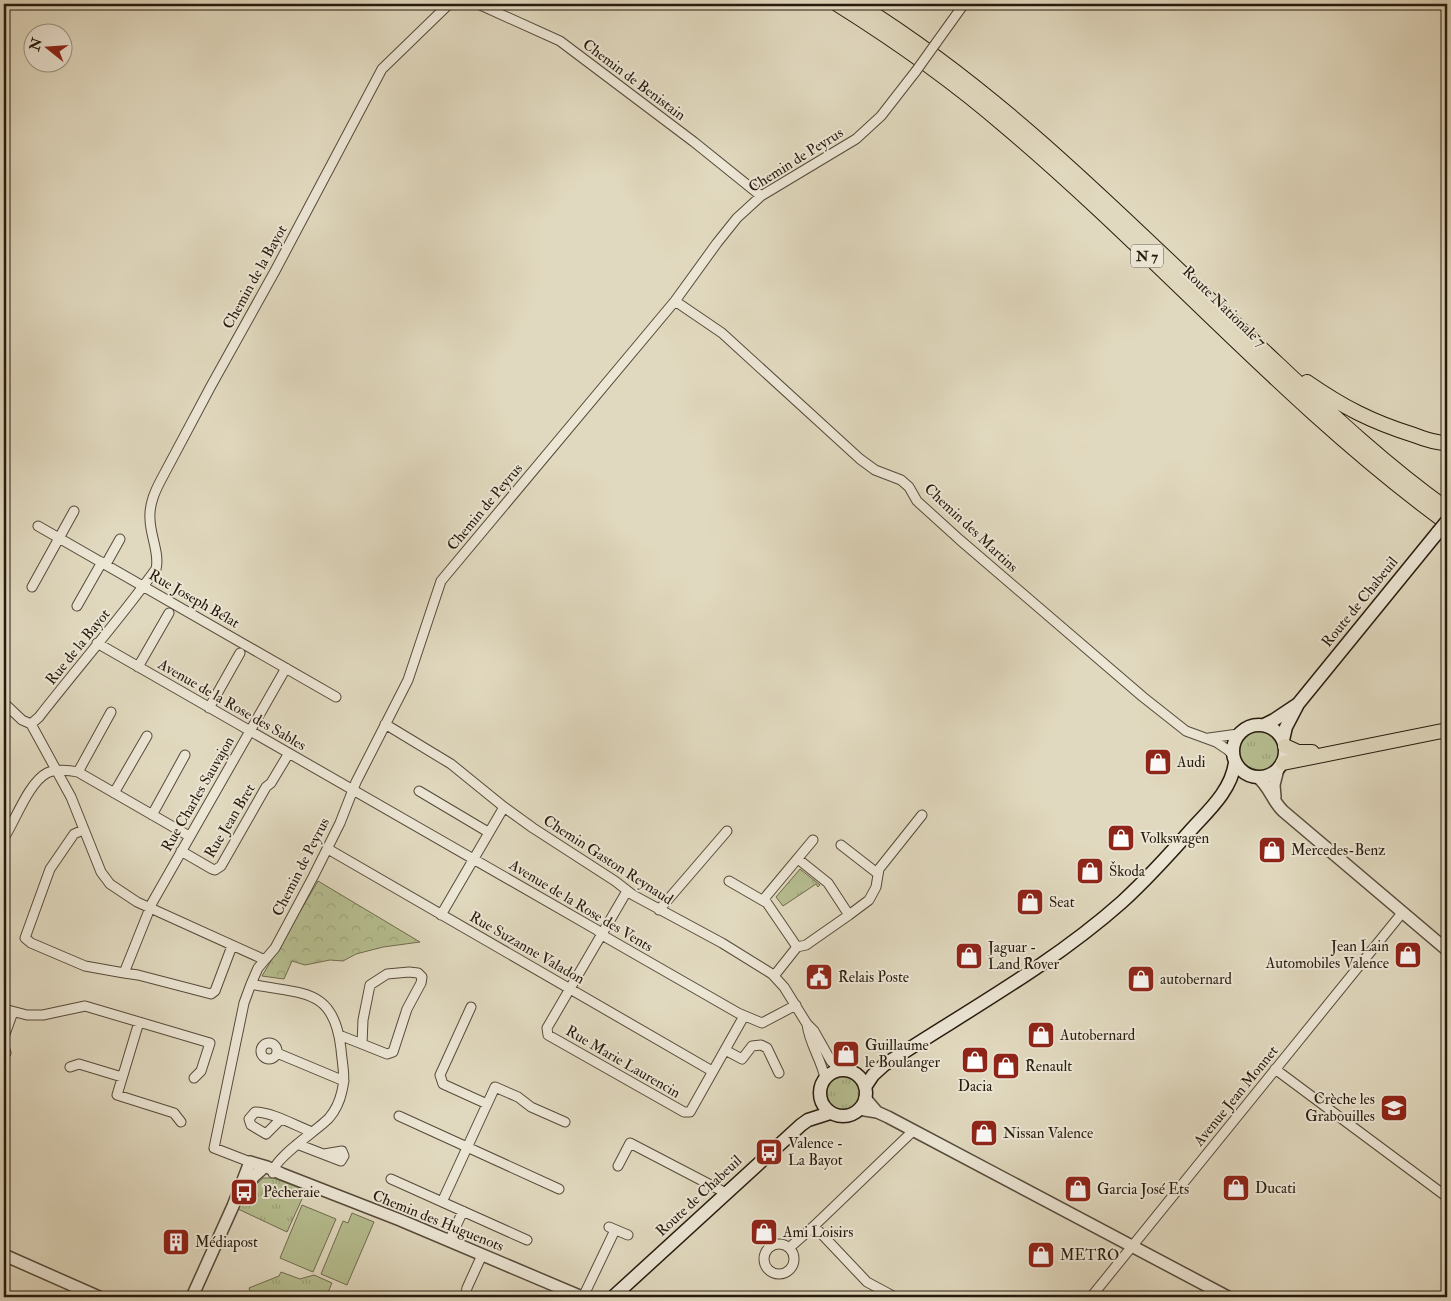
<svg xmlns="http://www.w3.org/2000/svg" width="1451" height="1301" viewBox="0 0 1451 1301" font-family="'IM FELL Double Pica',serif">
<defs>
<pattern id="grass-tufts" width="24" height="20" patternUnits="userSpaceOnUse" patternTransform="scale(1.25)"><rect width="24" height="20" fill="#b6be90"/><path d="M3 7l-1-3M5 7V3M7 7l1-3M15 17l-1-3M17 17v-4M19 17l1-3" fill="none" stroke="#9ca37b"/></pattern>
<pattern id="park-crowns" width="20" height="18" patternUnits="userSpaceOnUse" patternTransform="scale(1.25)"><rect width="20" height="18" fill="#b6be90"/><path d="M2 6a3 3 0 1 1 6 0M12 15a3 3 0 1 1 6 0" fill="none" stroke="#9ca37b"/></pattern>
</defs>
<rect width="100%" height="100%" fill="#e1d9bf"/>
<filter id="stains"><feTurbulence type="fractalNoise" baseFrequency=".004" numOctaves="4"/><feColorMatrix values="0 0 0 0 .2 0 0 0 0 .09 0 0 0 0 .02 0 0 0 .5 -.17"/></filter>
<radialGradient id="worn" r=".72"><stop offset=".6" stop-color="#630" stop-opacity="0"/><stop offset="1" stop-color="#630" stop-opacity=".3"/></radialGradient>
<!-- grass -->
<path fill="url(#grass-tufts)" stroke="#6e6c4e" d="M1238 750a21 21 0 1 1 42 0a21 21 0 1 1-42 0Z
M800,869L820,885L818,887L816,884L783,906L776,897Z
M823 1093a19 19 0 1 1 38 0a19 19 0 1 1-38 0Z
M263,1178H273L306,1190L287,1232L238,1209L253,1187Z
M281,1272L300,1279L314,1275L332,1283L326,1297H252L249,1288L279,1276Z"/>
<!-- park -->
<path fill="url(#park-crowns)" stroke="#6e6c4e" d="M318,881L420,942L383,947L356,954L343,961L330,960L305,965L292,961L284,979L262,976Z"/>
<!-- garden -->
<path fill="#b6be90" stroke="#6e6c4e" d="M302,1205L336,1219L313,1272L280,1258Z
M352,1213L374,1222L347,1285L321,1274L343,1221L348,1223Z"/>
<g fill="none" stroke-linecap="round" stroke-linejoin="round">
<!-- minor casing -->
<g stroke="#564a3a" stroke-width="11">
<path id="minor" d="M478,4L560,41L694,142L761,196
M936,43L964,4
M675,301L722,333L860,459L875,470L901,480L909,487L917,501L960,540L1143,697L1186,731L1216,742L1228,750L1233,755
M38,526L336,697
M106,564L120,539
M32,587L74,511
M77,606L102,562
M97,643L597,930L602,935L738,1013L762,1023L796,1005
M138,667L169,613
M4,703L22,720L31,724L71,797L101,872L110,884L137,902L265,960
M209,708L240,653
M31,724L39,717C78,667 119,620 156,569C160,554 150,535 150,519C149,504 155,491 162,478L211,386L275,271L382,69L449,4
M385,724L451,764L504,807L533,828L615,881L633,895L722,943L772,974L784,987L807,1024L814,1031L831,1061L840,1070
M1209,738L1238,734
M78,772L111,712
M419,791L488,832
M114,793L147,736
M152,815L185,755
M83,830L74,834L50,869L25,938L31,943L85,966L124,973
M4,838C15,821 29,782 47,773C55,769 69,770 78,772L189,836
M841,845L877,873
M328,849L712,1071
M181,851L212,869L215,870L221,866L266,787L271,783L289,753
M729,881L767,903L797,947L774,976
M627,891L547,1028L548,1035L684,1112H690L744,1016
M763,900L813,840
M659,910L727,831
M441,915L504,807
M849,915L869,900L876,887L879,869L922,815
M232,946L215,991L211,994L138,975L124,973L152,903L286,668
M797,947L806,945L849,915L828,883L798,859
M409,972L418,973L422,977L421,983L407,1009L393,1052L387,1054L362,1044L363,1020L370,985L387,974Z
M251,984C301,995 334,986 341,1049C342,1063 346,1077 342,1091C340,1100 335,1111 329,1118C318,1130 272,1159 273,1173
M471,1007L440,1075L443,1084L487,1104
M4,1009L27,1015H43L85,1006L210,1043L201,1071L194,1078
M139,1022L117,1095L174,1113L181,1122
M807,1024C809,1043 821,1059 825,1078
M339,1035L362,1044
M4,1037L13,1012
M261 1051a8 8 0 1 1 16 0a8 8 0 1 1-16 0Z
M4,1047L6,1053
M725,1050L742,1059L752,1046L761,1045L767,1048L779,1073
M277,1053L344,1081
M70,1067L79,1064L122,1077
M1275,1069L1447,1197
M399,1116L559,1189
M281,1119L266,1134L251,1125L249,1119L255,1112C272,1112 296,1126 312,1132
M297,1144L341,1161L344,1156L342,1151L324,1154
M250,1162L214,1148L244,1003L251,984L258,968L275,948L313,877L340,823L356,782L408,680L441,581L675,301L717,243L737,218L761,196L856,139L881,116L916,71
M618,1166L630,1143L726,1193
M391,1179L527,1240
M442,1202L495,1087L518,1097L531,1107L565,1122
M814,1226L867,1282L895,1297
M609,1227L628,1235
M449,1241L463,1211
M764 1259a15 15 0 1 1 30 0a15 15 0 1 1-30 0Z
M789,1248L814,1226L913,1131
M472,1297L466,1293L467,1288L482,1255
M583,1297L615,1230
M1091,1297L1402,913"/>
</g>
<!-- tertiary casing -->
<g stroke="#564a3a" stroke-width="14">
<path id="tertiary" d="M1257,777C1269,785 1272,801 1283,811L1447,950
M1275,797L1274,785L1278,769
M865,1098L877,1112
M859,1109L877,1112L888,1117L1228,1297
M250,1162L267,1167L282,1174L400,1220L582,1297
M240,1197L254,1176L261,1170
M4,1255L99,1297
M192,1297L233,1206L250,1162"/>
</g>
<!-- secondary casing -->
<g stroke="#271a0d" stroke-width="15">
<path id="secondary" d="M1233 751a26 26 0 1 1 52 0a26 26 0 1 1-52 0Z
M1264,725L1274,720L1298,704
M1283,740L1286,727L1298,704L1438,532
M820 1093a23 23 0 1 1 46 0a23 23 0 1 1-46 0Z
M865,1087L873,1075L884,1065C963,1013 1050,966 1122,902C1146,880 1168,856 1190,831C1208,811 1231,791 1235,763
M613,1297L801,1125L808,1120L830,1113"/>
</g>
<!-- trunk casing -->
<g stroke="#271a0d" stroke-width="16">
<path id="trunk" d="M837,4C896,41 953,81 1006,127C1157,254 1287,406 1447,523
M858,4C1016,102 1143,239 1278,364C1332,415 1387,466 1447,509
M1307,382C1343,407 1372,422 1414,435C1424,439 1436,443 1447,443
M1285,746L1298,752H1312
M1283,763L1447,730"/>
</g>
<!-- minor -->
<use href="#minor" stroke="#ece6d5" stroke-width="9"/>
<!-- tertiary -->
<use href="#tertiary" stroke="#ece6d5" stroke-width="11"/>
<!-- secondary -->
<use href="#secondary" stroke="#ece6d5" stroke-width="12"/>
<!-- trunk -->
<use href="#trunk" stroke="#e1d9bf" stroke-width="14"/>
<!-- minor-bridge casing -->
<g stroke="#564a3a" stroke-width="11" stroke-linecap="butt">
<path id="minor-bridge" d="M916,71L936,43"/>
</g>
<!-- secondary-bridge casing -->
<g stroke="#271a0d" stroke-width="15" stroke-linecap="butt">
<path id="secondary-bridge" d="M1438,532L1447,521"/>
</g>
<!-- minor-bridge -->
<use href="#minor-bridge" stroke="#ece6d5" stroke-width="9"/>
<!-- secondary-bridge -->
<use href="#secondary-bridge" stroke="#ece6d5" stroke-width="12"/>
</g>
<!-- icons -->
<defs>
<g id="shop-square" transform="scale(1.4375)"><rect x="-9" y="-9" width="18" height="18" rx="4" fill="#8f2418" stroke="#ece6d5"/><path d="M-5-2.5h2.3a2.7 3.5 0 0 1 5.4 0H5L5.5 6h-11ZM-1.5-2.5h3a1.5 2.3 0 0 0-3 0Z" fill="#fff"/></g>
<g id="civic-square" transform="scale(1.4375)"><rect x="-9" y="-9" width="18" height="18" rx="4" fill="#8f2418" stroke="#ece6d5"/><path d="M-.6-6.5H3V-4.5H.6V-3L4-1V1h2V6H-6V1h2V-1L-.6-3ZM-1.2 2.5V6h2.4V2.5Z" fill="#fff"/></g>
<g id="school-square" transform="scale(1.4375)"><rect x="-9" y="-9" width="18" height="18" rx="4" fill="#8f2418" stroke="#ece6d5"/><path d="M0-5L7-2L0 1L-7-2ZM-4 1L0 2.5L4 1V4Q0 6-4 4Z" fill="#fff"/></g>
<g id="bus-square" transform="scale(1.4375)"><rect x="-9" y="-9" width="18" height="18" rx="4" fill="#8f2418" stroke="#ece6d5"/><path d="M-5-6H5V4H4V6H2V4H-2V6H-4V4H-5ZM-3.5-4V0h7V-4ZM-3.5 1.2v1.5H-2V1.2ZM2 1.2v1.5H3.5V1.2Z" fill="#fff"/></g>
<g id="building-square" transform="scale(1.4375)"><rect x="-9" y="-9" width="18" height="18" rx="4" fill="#8f2418" stroke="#ece6d5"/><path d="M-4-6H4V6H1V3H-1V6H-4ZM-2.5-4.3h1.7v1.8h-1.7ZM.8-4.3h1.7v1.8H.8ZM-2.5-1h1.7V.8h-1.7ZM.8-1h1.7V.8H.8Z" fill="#fff"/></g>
</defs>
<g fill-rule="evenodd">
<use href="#shop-square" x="1158" y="762"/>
<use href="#shop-square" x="1121" y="838"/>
<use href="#shop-square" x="1272" y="850"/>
<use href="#shop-square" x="1090" y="871"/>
<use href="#shop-square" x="1030" y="902"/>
<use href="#shop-square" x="1408" y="955"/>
<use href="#shop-square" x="969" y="956"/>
<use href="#civic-square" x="819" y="977"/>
<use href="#shop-square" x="1141" y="979"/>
<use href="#shop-square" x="1041" y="1035"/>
<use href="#shop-square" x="846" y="1054"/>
<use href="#shop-square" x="975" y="1060"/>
<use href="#shop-square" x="1006" y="1066"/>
<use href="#school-square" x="1394" y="1108"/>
<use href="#shop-square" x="984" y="1133"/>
<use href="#bus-square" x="769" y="1152"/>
<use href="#shop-square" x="1236" y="1188"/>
<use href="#shop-square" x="1078" y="1189"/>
<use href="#bus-square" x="244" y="1192"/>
<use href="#shop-square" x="764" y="1232"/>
<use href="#building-square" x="176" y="1242"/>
<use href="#shop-square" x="1041" y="1255"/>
</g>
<g text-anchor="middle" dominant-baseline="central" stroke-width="4" stroke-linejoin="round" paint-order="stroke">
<!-- shield labels -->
<rect fill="#ece6d5" stroke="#625749" stroke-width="1" x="1131" y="244.5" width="32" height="23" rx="4"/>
<g font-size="14" font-weight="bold" fill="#271a0d">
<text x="1147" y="256">N 7</text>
</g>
<!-- street labels -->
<g font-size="15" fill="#271a0d" stroke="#ece6d5">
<text transform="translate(634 80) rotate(37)">Chemin de Benistain</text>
<text transform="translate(796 160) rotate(-32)">Chemin de Peyrus</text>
<text transform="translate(255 277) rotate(-61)">Chemin de la Bayot</text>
<text transform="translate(1224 307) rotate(44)">Route Nationale 7</text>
<text transform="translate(485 507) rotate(-50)">Chemin de Peyrus</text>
<text transform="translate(971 528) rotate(43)">Chemin des Martins</text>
<text transform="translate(194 599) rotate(30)">Rue Joseph Bélat</text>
<text transform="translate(1360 602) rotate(-51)">Route de Chabeuil</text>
<text transform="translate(78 647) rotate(-51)">Rue de la Bayot</text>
<text transform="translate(232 705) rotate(30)">Avenue de la Rose des Sables</text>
<text transform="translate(198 794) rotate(-60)">Rue Charles Sauvajon</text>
<text transform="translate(230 821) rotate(-59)">Rue Jean Bret</text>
<text transform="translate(608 860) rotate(33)">Chemin Gaston Reynaud</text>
<text transform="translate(301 867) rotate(-63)">Chemin de Peyrus</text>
<text transform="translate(581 906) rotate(31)">Avenue de la Rose des Vents</text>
<text transform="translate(527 948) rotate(30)">Rue Suzanne Valadon</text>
<text transform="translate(623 1062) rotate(30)">Rue Marie Laurencin</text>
<text transform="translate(1236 1096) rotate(-51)">Avenue Jean Monnet</text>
<text transform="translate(699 1196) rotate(-43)">Route de Chabeuil</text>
<text transform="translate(438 1221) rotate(22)">Chemin des Huguenots</text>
</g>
<!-- poi labels -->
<g font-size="15" fill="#271a0d" stroke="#ece6d5" text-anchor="start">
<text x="1177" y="762">Audi</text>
<text x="1140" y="838">Volkswagen</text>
<text x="1291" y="850">Mercedes-Benz</text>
<text x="1109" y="871">Škoda</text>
<text x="1049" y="902">Seat</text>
<text x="1389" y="946" text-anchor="end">Jean Lain<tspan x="1389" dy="17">Automobiles Valence</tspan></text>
<text x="988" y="947">Jaguar -<tspan x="988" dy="17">Land Rover</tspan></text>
<text x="838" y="977">Relais Poste</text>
<text x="1160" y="979">autobernard</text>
<text x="1060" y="1035">Autobernard</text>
<text x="865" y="1045">Guillaume<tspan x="865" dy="17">le Boulanger</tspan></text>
<text x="1025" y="1066">Renault</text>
<text x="975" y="1086" text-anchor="middle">Dacia</text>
<text x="1375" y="1099" text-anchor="end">Crèche les<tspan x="1375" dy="17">Grabouilles</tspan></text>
<text x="1003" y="1133">Nissan Valence</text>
<text x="788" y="1143">Valence -<tspan x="788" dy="17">La Bayot</tspan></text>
<text x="1255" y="1188">Ducati</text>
<text x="1097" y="1189">Garcia José Ets</text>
<text x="263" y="1192">Pêcheraie</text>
<text x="783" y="1232">Ami Loisirs</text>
<text x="195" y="1242">Médiapost</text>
<text x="1060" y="1255">METRO</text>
</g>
</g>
<!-- margin -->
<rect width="1451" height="1301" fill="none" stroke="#e1d9bf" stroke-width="20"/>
<rect x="5" y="5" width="1441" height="1291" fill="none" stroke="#271a0d" stroke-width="2.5"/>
<rect x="10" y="10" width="1431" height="1281" fill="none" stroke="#271a0d"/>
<!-- north arrow -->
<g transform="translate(48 48) rotate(287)"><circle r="24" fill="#ece6d5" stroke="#9d9485"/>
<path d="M0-4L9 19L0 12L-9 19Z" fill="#8f2418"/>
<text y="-8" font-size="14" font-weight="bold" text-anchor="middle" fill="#271a0d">N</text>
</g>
<rect width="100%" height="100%" filter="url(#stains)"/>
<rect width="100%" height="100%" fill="url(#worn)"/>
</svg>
